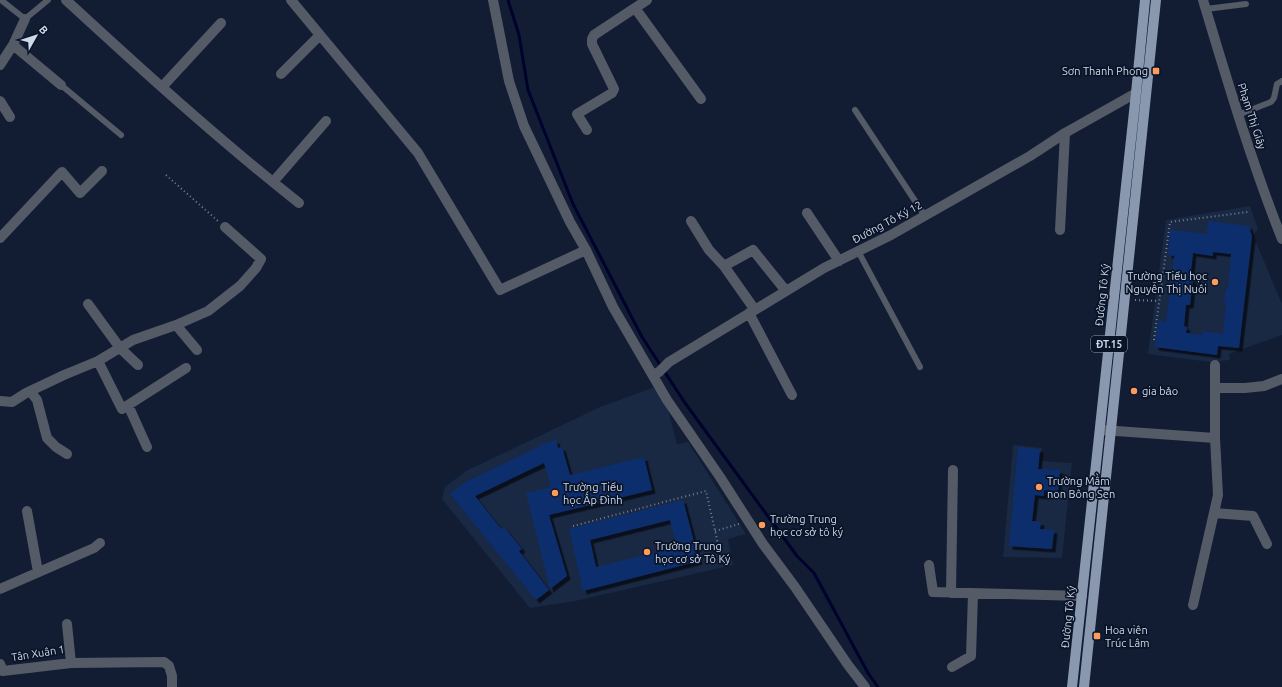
<svg xmlns="http://www.w3.org/2000/svg" width="1282" height="687" viewBox="0 0 1282 687" font-family="Ubuntu,sans-serif">
<defs>
<filter id="shadow"><feDropShadow dx="3.5" dy="3.5" stdDeviation="0" flood-color="#0009"/></filter>
</defs>
<rect width="100%" height="100%" fill="#121d34"/>
<!-- built -->
<path fill="#192843" d="M1250,206L1258,229L1253,235L1282,304V335L1229,354L1230,360L1210,362L1148,354L1166,220Z
M655,387L668,409L677,444L688,442L746,534L728,539L733,565L575,601L530,608L442,499L445,487L466,471L600,407Z
M1013,445L1042,448L1041,461L1072,463L1062,558L1003,557Z"/>
<g fill="none" stroke-linecap="round" stroke-linejoin="round">
<!-- stream -->
<path stroke="#00022e" stroke-width="3" d="M508,0L519,35L528,90L573,204L642,337L685,403L797,556L814,573L868,673L878,687"/>
</g>
<!-- building -->
<path fill="#102e6d" fill-rule="evenodd" filter="url(#shadow)" d="M1208,221L1249,226L1252,237L1239,348L1218,346L1217,355L1155,347L1158,321L1166,322L1174,256L1168,255L1170,230L1207,234ZM1213,252L1231,254L1228,289L1226,288L1224,303H1226L1223,334L1202,331V335L1186,333L1187,327L1184,326L1186,305H1190L1193,279H1190L1193,253L1213,256Z
M556,440L558,448L562,447L570,475L644,457L652,490L549,515L567,576L550,589L526,493L551,487L544,463L475,496L501,529L504,527L522,549L519,551L549,590L536,600L450,494L464,483L540,446V445Z
M1018,447L1040,449L1038,469L1060,470L1058,491L1044,490V496L1035,495L1032,521L1041,522L1040,529L1054,530L1052,549L1009,546Z
M683,500L699,561L583,591L569,529ZM670,520L677,547L596,567L590,540Z"/>
<g fill="none" stroke-linecap="round" stroke-linejoin="round">
<!-- path -->
<path stroke="#788295" stroke-width="2" stroke-dasharray="1 3" stroke-linecap="butt" d="M166,175L218,221
M1135,300L1158,301
M1154,340L1170,222L1248,212
M573,526L706,491L720,553
M715,531L739,524"/>
<!-- service -->
<path stroke="#545a66" stroke-width="6" d="M1,0L25,19L48,0
M1206,9L1246,4
M61,85L121,135
M855,110L925,216
M1238,115L1271,102L1274,98L1277,84L1282,81
M858,251L920,367"/>
<!-- minor -->
<path stroke="#545a66" stroke-width="10" d="M66,0C142,70 218,139 299,203
M291,0L418,153L500,290L586,250
M493,0L509,81L524,126L570,222L586,250L613,307L667,400L720,477L763,544L795,587L848,665L865,687
M1203,0C1227,80 1251,161 1282,239
M635,8L701,99
M25,19L13,45L61,85
M0,65L13,45
M281,74L320,35
M162,87L221,23
M0,101L10,117
M587,130L577,114L612,93L614,89L592,44V39L594,35L647,0
M273,182L326,121
M807,213L839,261
M691,221L709,250L724,266L755,310
M1060,230L1065,133
M0,238L62,172L80,193L102,171
M724,266L753,250L786,291
M88,304L120,348L138,365
M749,313L792,395
M176,325L197,350
M98,361L122,409L186,368
M653,375L659,372L669,362L824,268L891,235L1030,156L1065,133L1136,93
M1215,388H1245L1264,386L1282,379
M30,391L37,400L47,438L56,447L67,454
M0,401L12,402L26,393L64,375L98,361L133,340L176,325L208,311L240,286L256,268L261,259L225,227
M128,405L147,447
M1102,430L1215,438V365
M27,511L38,572
M1214,513L1253,516L1267,544
M929,565L933,592L1082,596
M0,589L94,548L100,543
M951,593L953,470
M1193,605L1218,495L1215,438
M71,663L164,662L169,666L172,676V687
M0,664L3,671L71,663L67,624
M952,667L971,656L973,594"/>
<!-- primary -->
<path stroke="#8997af" stroke-width="10" d="M1072,687L1136,93L1145,0
M1084,687L1156,0"/>
</g>
<!-- markers -->
<g fill="#ff9b5a" stroke="#091429" stroke-width="1.5">
<rect x="1152" y="67" width="8" height="8" rx="2"/>
<circle cx="1215" cy="282" r="4"/>
<circle cx="1134" cy="391" r="4"/>
<circle cx="1039" cy="487" r="4"/>
<circle cx="555" cy="493" r="4"/>
<circle cx="762" cy="525" r="4"/>
<circle cx="647" cy="552" r="4"/>
<rect x="1093" y="632" width="8" height="8" rx="2"/>
</g>
<g text-anchor="middle" dominant-baseline="central" stroke-width="3.5" stroke-linejoin="round" paint-order="stroke">
<!-- shield labels -->
<rect fill="#091429" stroke="#949dae" stroke-width="1" x="1091" y="336" width="36" height="16" rx="3"/>
<g font-size="10" font-weight="bold" fill="#cfd8e7">
<text x="1109" y="344">ĐT.15</text>
</g>
<!-- poi labels -->
<g font-size="11" fill="#cfd8e7" stroke="#091429" text-anchor="start">
<text x="1148" y="71" text-anchor="end">Sơn Thanh Phong</text>
<text x="1207" y="276" text-anchor="end">Trường Tiểu học<tspan x="1207" dy="13">Nguyễn Thị Nuôi</tspan></text>
<text x="1142" y="391">gia bảo</text>
<text x="1047" y="481">Trường Mầm<tspan x="1047" dy="13">non Bông Sen</tspan></text>
<text x="563" y="487">Trường Tiểu<tspan x="563" dy="13">học Ấp Đình</tspan></text>
<text x="770" y="519">Trường Trung<tspan x="770" dy="13">học cơ sở tô ký</tspan></text>
<text x="655" y="546">Trường Trung<tspan x="655" dy="13">học cơ sở Tô Ký</tspan></text>
<text x="1105" y="630">Hoa viên<tspan x="1105" dy="13">Trúc Lâm</tspan></text>
</g>
<!-- street labels -->
<g font-size="11" fill="#cfd8e7" stroke="#091429">
<text transform="translate(1252 116) rotate(72)">Phạm Thị Giây</text>
<text transform="translate(887 222) rotate(-28)">Đường Tô Ký 12</text>
<text transform="translate(1102 295) rotate(-84)">Đường Tô Ký</text>
<text transform="translate(1068 617) rotate(-84)">Đường Tô Ký</text>
<text transform="translate(38 653) rotate(-9)">Tân Xuân 1</text>
</g>
</g>
<!-- north arrow -->
<g transform="translate(36 36) rotate(51)" stroke="#091429" stroke-width="3" paint-order="stroke">
<path d="M0-3L7 15L0 10L-7 15Z" fill="#cfd8e7"/>
<text y="-6" font-size="11" font-weight="bold" text-anchor="middle" fill="#cfd8e7">B</text>
</g>
</svg>
